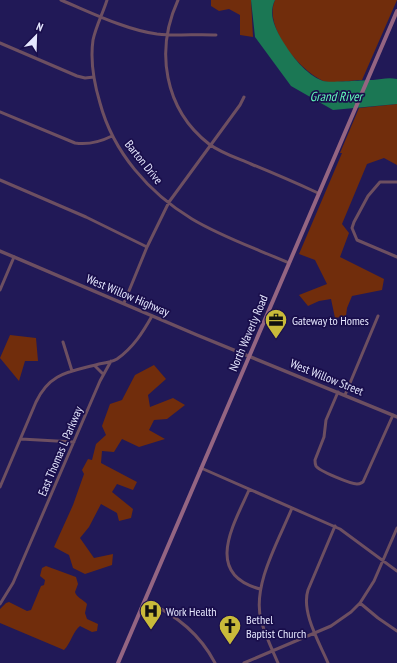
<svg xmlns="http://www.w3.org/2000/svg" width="397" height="663" viewBox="0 0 397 663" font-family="'PT Sans Narrow',sans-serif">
<rect width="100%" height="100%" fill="#211957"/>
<!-- green -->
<path fill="#712d0c" d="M211,0H251L253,37L240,35V15L229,9L219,11L211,6Z
M275,0H397L362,80C354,80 329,84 323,81C299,70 263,27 275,0Z
M397,104V165L384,158L367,164L342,224L349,233L340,257L384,279L382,290L352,296L347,308L346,316L335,318L331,299L319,301L308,306L299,295L327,284L315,260L299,254L342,153H340L359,108Z
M10,335L36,338L38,361H25L19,381L0,358Z
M154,365L166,379L148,395L150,407L173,398L185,405L167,419L154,420L149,430L165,439L139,447L122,439L114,452L102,451L101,463L137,482L133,490L117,484L112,492L133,509L131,518L119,521L117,513L101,504L89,527L80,538L94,558L113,554L112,565L85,574L73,568L69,555L54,547L73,505L84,474L82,470L88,459L92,460L96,444L106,435L102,426L110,404L122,400L135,375Z
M46,566L76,577L78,584L75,592C76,597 84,600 87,604L85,613L87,619L98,624L97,631L92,632L80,626C73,631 71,643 64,650L0,623V609L6,603L9,602L27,611L31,610L41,586L44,585L45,580L40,576L42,568Z"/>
<!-- water -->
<path fill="#1b7754" d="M251,0H275C268,14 275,28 282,40C292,56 305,74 323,81C329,83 364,80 373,80C381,79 389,77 397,79V104L333,110L291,86L255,37Z"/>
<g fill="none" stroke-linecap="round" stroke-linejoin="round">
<!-- minor -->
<path stroke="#6d4f61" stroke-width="3" d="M61,0C90,12 126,30 157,34C176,36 197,34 216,35
M107,0C103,13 96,26 93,40C90,61 94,83 100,103C113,152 149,193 192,219C222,237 257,249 289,263
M178,0C155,50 164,109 209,144C221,153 237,158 251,164C273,173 296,183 318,193
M0,43L77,76L85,78L94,77
M0,112L75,143C89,145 100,142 112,136
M0,180L86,217L147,247
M397,182H380L368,196L354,222L352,228L357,240L397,257
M0,290L14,257
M124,303L147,247L169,202L240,105L244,97
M63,342L72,371
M95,366L103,374
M338,392L326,420L324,437L315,460C315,462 315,464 316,466C319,471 351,484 357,484C360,484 361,483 363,482L393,415
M345,395L378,316
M21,439L74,442
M201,468L340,529L397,571
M0,487L36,402C50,372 70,372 99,364C105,363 112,362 117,359C133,348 143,332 152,316
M249,490C234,524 203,574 260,589
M145,601C175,614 200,634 215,663
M360,603L378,618L397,631
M0,604L13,583L100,381L111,361
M244,663L331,626L351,612L360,603L374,581L397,528
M278,663C272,649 265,635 261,620C252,585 279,540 292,508
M328,663C319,642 301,612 308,590L335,526"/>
<!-- tertiary -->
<path stroke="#6d4f61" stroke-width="3.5" d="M0,251L197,335L397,417"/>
<!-- secondary -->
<path stroke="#946582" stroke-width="4" d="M118,663L397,11"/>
</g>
<!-- icons -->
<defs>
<g id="office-pin" transform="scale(1.15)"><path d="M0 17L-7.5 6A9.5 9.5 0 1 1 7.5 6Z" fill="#c9ba3a" stroke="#190e4b"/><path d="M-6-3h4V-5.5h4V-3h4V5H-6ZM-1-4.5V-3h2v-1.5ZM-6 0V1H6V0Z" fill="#111"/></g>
<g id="hospital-pin" transform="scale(1.15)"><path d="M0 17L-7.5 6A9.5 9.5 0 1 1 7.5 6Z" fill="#c9ba3a" stroke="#190e4b"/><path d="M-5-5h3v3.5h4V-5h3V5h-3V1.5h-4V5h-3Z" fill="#111"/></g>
<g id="church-pin" transform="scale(1.15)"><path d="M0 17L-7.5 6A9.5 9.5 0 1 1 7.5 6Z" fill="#c9ba3a" stroke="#190e4b"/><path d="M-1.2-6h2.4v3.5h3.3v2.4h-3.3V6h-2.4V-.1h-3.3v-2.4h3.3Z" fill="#111"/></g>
</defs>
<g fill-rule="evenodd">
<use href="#office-pin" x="276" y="320"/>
<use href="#hospital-pin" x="151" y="611"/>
<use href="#church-pin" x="230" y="626"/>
</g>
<g text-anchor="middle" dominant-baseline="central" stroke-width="3.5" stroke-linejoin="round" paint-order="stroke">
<!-- street labels -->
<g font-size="12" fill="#e5e7fe" stroke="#190e4b">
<text transform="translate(144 162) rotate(51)">Barton Drive</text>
<text transform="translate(128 295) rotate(23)">West Willow Highway</text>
<text transform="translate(248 333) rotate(-67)">North Waverly Road</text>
<text transform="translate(327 377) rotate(22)">West Willow Street</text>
<text transform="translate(60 451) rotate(-67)">East Thomas L Parkway</text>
</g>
<!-- poi labels -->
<g font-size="12" fill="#e5e7fe" stroke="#190e4b" text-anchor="start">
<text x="292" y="320">Gateway to Homes</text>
<text x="166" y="611">Work Health</text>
<text x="246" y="619">Bethel<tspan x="246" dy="14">Baptist Church</tspan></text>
</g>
<!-- water labels -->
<g font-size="13" font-style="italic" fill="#62fbbb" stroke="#190e4b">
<text x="336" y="96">Grand River</text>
</g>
</g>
<!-- north arrow -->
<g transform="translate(36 36) rotate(23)" stroke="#190e4b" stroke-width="3" paint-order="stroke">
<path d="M0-3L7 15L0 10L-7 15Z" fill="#e5e7fe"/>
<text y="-6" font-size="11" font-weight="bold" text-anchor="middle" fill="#e5e7fe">N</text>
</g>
</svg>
